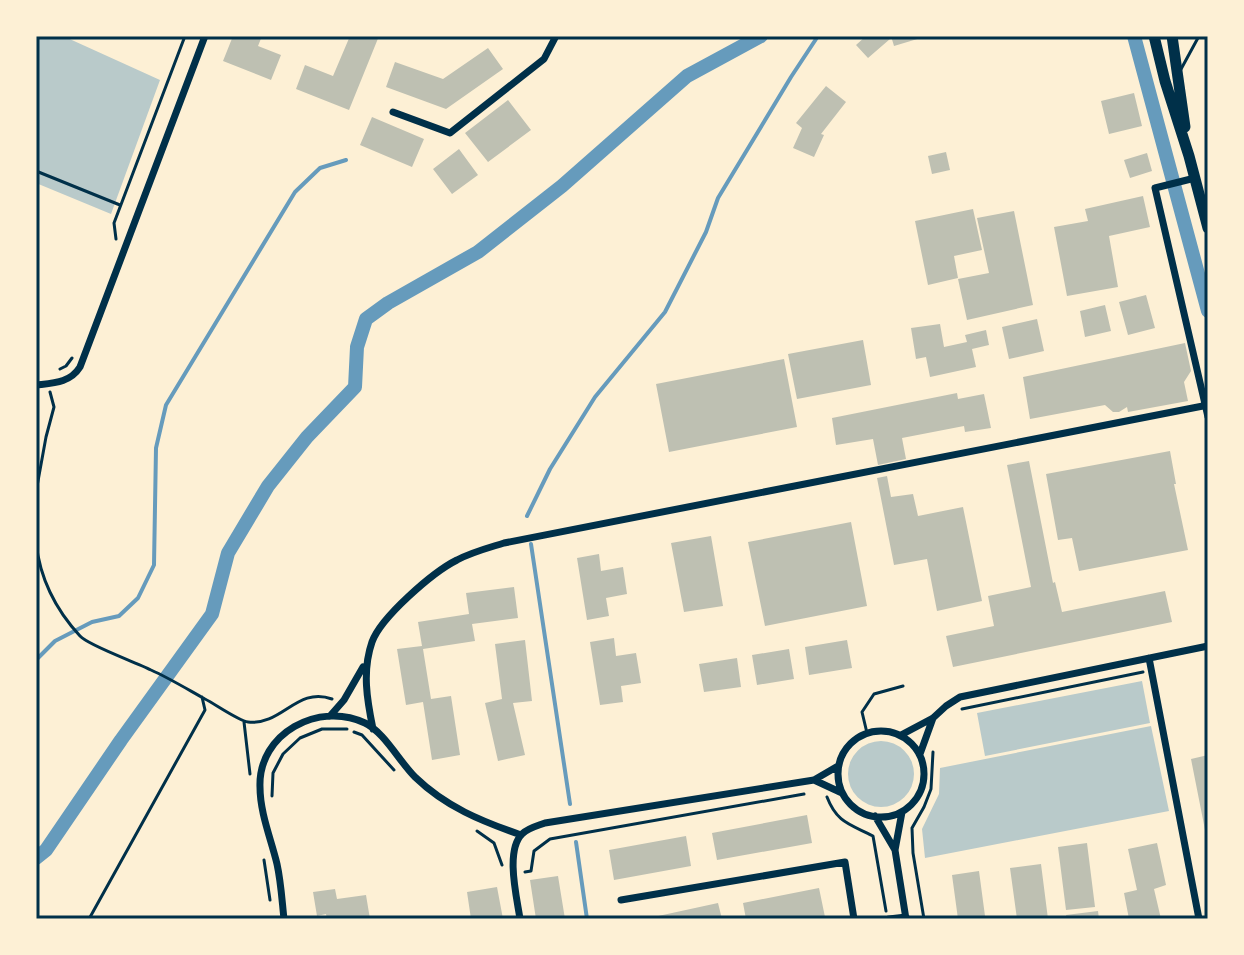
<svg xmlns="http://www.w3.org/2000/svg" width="1244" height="955" viewBox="0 0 1244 955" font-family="Spectral,serif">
<rect width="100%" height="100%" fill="#fdf0d5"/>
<!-- green -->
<path fill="#b9caca" d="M36,36H63L160,80L111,214L36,183Z
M1142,681L1150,723L985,756L977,713Z
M1151,726L1169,811L925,858L922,829L939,794L940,768Z
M848 774a33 33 0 1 1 66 0a33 33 0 1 1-66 0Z"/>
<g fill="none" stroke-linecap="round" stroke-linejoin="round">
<!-- stream -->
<path stroke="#669bbc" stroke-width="4" d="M527,516L550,469L595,397L665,312L706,232L718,198L791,77L818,36
M531,544L570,804
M36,660L55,641L92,622L119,616L138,598L154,565L156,448L166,405L295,192L320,168L346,160
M576,842L587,919"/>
<!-- canal -->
<path stroke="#669bbc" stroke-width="14" d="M1134,36L1208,311
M36,858L46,850L121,740L212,614L228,553L268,486L307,437L355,387L357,347L366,319L388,303L478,252L562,186L687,76L761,36"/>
</g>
<!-- building -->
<path fill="#bec0b2" d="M233,36H262L258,46L281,55L271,80L223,61Z
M350,36H379L349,110L296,89L305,65L333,76Z
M866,36H887L890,39L868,58L856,45Z
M891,36H924V37L894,46Z
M488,48L503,69L446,109L386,87L395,62L443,79Z
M826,86L846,102L821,134L824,135L814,157L793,148L802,128L796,123Z
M1134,93L1142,126L1109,134L1101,101Z
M508,100L531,130L488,162L465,133Z
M372,117L424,139L412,167L360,145Z
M459,149L478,175L452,194L433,169Z
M946,152L950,170L932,174L928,156Z
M1147,153L1152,171L1130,178L1124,160Z
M1143,196L1150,227L1109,236L1118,287L1067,296L1054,227L1088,221L1085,209Z
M973,209L982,250L954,256L958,278L928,285L915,221Z
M1014,211L1033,305L967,320L958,279L989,273L977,218Z
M1146,295L1155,328L1128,335L1119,302Z
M1105,305L1111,331L1085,337L1080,311Z
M1037,319L1044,351L1009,359L1002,327Z
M940,324L944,347L967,342L965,335L986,330L989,345L972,349L976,367L930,377L926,357L916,359L911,328Z
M863,340L871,385L797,399L788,354Z
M1185,343L1191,371L1184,382L1188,401L1128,412L1127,407L1119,412H1113L1105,405L1030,419L1023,377Z
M784,359L797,427L669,452L656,384Z
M957,393L958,399L984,394L991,428L965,432L964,426L902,438L906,459L878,465L873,439L836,445L832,418Z
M1170,451L1176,484H1174L1188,550L1079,571L1072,538L1058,540L1046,474Z
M1029,461L1053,583L1055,582L1062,612L1165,591L1172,622L953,667L946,636L994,626L988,596L1031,587L1007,465Z
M887,476L891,497L913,494L918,516L963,507L982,601L937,611L927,559L894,565L877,478Z
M851,522L867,606L765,626L748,542Z
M711,536L723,606L684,612L671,543Z
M599,554L601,571L623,567L627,594L606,598L609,616L587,620L577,558Z
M514,587L518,618L472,624L475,641L423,649L431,699L451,696L460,755L432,760L423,702L406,705L397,649L422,646L418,622L469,614L466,593Z
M614,638L616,656L636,653L641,683L621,686L623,702L600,705L590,642Z
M525,640L532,701L513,703L525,755L498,761L485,703L502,699L495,644Z
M847,640L852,668L809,675L805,647Z
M789,649L794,679L757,685L752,655Z
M737,658L741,687L704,692L699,664Z
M1208,755V840H1207L1191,759Z
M807,815L812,843L717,860L712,833Z
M686,836L691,866L614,880L609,850Z
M1087,843L1095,907L1066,910L1058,847Z
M1157,843L1166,885L1154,889L1161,919H1129L1124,893L1137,890L1128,849Z
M1041,864L1048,919H1017L1010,868Z
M979,871L985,916L958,919L952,875Z
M558,876L565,919H536L530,880Z
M497,887L503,919H471L467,892Z
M819,888L825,917L814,919H746L743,903Z
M335,889L337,899L366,895L370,919H327L326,914L317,916L313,892Z
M718,903L722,919H650L649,918Z
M1098,911L1099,919H1067L1066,915Z"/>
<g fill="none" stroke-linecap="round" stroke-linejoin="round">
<!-- path -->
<path stroke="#003049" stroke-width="3" d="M36,171L120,205
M116,239L114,223L185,36
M60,369L66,366L72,358
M36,492L46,437L54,407L50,392
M36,543C40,578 56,610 80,636C89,646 136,662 151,670C169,678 187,689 205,699C215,704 239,721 248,722C282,726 297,686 332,699
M962,709L1143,672
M244,722L250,774
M354,732L362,735L394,770
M272,796L273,773L283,754L300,738L322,729H347
M827,797C837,823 850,824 873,836L886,911
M477,831L494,843L502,865
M264,860L270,900
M525,872L531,871L534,851L550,839L804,794
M89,919L205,710L202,697
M924,919L913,853L912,828L924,807L931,789L933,752"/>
<!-- service -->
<path stroke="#003049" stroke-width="3" d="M1180,71L1199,36
M867,733L862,712L874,694L903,686"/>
<!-- minor -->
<path stroke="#003049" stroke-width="7" d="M393,112L450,133L544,59L556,36
M1195,178L1155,188L1208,417
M36,385C53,383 70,383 80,367L205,36
M1149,658L1199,919
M330,716L344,700L363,667
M373,729C367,700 362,671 372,642C381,617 433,572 457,560C472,552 488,548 504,543L1208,405
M838 774a43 43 0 1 1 86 0a43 43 0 1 1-86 0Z
M901,735L933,718L946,706L960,697L1208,646
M920,754L933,718
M814,780L842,793
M902,812L895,850L906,919
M875,816L895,850
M621,900L845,862L854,919
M284,919C282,901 281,882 277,864C271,839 260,813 260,787C258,733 319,701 365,723C384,732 399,761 415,777C446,807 481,821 521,835
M520,919C517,898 505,851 522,834C528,828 537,826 545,823L814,780L838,766
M889,919L906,917"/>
<!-- primary -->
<path stroke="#003049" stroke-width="11" d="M1154,36L1165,81L1189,156L1208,228
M1172,36L1185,127"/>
</g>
<!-- border -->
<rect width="1244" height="955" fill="none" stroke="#fdf0d5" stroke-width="76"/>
<rect x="38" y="38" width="1168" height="879" fill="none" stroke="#003049" stroke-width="3"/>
</svg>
